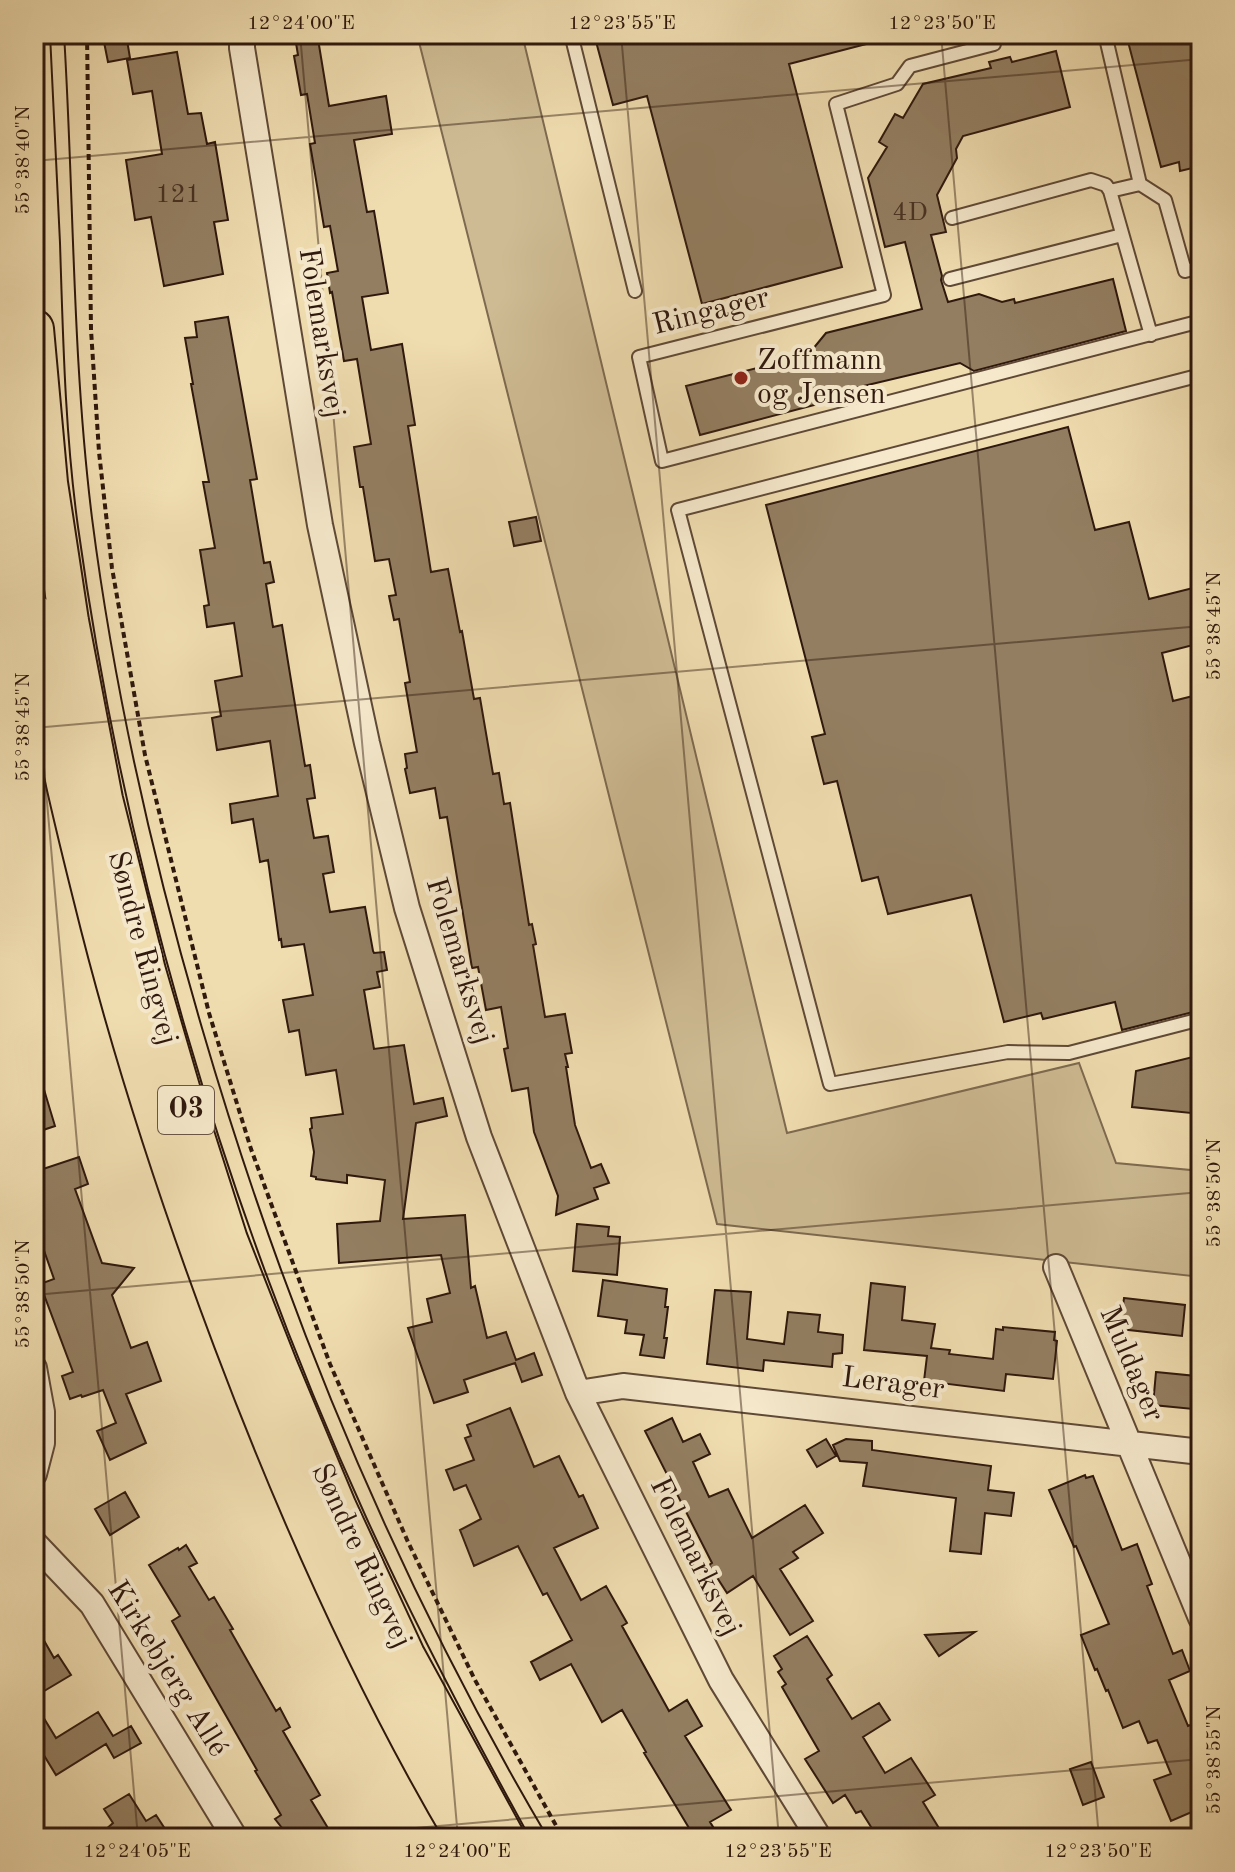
<svg xmlns="http://www.w3.org/2000/svg" width="1235" height="1872" viewBox="0 0 1235 1872" font-family="'Old Standard TT',serif">
<rect width="100%" height="100%" fill="#efdcaf"/>
<filter id="stains"><feTurbulence type="fractalNoise" baseFrequency=".0025" numOctaves="4"/><feColorMatrix values="0 0 0 0 .2 0 0 0 0 .09 0 0 0 0 .02 0 0 0 .5 -.17"/></filter>
<radialGradient id="worn" r=".72"><stop offset=".6" stop-color="#630" stop-opacity="0"/><stop offset="1" stop-color="#630" stop-opacity=".3"/></radialGradient>
<!-- green -->
<path fill="#cebb93" stroke="#7e6a50" stroke-width="2" d="M417,34H522L787,1133L1079,1063L1116,1163L1201,1171V1277L717,1224Z"/>
<!-- building -->
<path fill="#937e61" stroke="#2f180d" stroke-width="2" d="M126,34L130,58L108,62L103,37Z
M594,34H877L878,41L789,64L842,267L702,304L647,96L613,105Z
M1126,34H1189L1201,82V166L1180,171L1179,162L1161,167Z
M318,39L329,106L386,96L392,134L354,140L367,212L374,211L388,293L362,297L371,350L402,344L415,425L408,426L431,572L448,569L460,632L462,631L474,699L480,698L493,774L499,773L504,804L510,803L529,925L532,924L536,944L533,945L545,1017L565,1014L572,1053L565,1054L568,1067H566L575,1125L591,1168L601,1164L609,1183L594,1188L598,1199L556,1215L558,1196L534,1132L528,1088L512,1091L504,1049L508,1048L501,1007L486,1010L478,967L472,968L447,817L440,818L435,788L410,793L405,769L407,768L405,754L417,752L405,683L410,682L399,619L394,620L389,596L396,595L389,559L375,561L363,487H360L354,447L371,444L357,359L344,361L332,292L330,293L327,273L338,271L330,226L324,227L310,144L315,143L307,94L301,95L294,56L298,55L296,43Z
M1056,51L1070,107L963,136L956,149L957,158L937,195L946,232L931,235L942,276L941,280L948,302L979,294L1002,302L1014,299L1015,303L1113,279L1126,331L974,371L960,363L855,388L856,394L700,435L686,386L808,355L826,333L922,309L905,242L885,247L868,178L887,147L879,142L895,114L903,118L923,84L991,68L989,62L1010,57L1012,62Z
M177,52L188,114L201,113L207,144L215,142L228,220L214,222L223,274L164,286L151,217L135,220L126,160L162,154L152,91L133,94L127,60Z
M228,317L257,479L250,480L264,563L270,562L274,582L266,584L273,627L282,625L305,766L310,765L315,798L307,799L314,838L328,836L334,872L323,874L330,912L365,907L373,951L374,953L384,952L387,970L377,972L380,987L364,990L374,1049L404,1045L414,1104L443,1098L447,1116L416,1123L403,1219L465,1215L471,1288L475,1286L487,1338L506,1332L516,1360L534,1353L542,1375L522,1382L515,1363L464,1380L468,1392L434,1403L408,1328L432,1322L427,1299L450,1293L441,1255L339,1263L337,1224L380,1221L385,1180L347,1175V1183L316,1179V1177L311,1176L314,1152L310,1129L312,1128L311,1118L343,1114L336,1070L306,1075L299,1030L289,1032L283,1000L313,995L304,944L282,947L281,939L279,940L268,860L260,862L253,819L232,823L230,804L278,796L270,741L217,750L212,718L221,716L215,681L242,676L234,623L207,627L204,606L209,605L200,550L215,548L203,482H209L191,384H193L185,338L197,337L195,322Z
M1068,427L1095,530L1129,522L1149,599L1201,586V643L1162,653L1173,701L1193,696L1201,728V1010L1122,1030L1115,1002L1043,1019L1041,1013L1004,1022L971,895L888,914L878,877L862,881L837,781L824,784L812,737L825,734L766,505Z
M536,517L541,541L514,546L509,522Z
M1201,1055V1114L1132,1107L1136,1071Z
M39,1073L55,1126L34,1133V1074Z
M79,1157L88,1184L75,1189L102,1263L134,1268L112,1295L131,1348L147,1342L161,1381L126,1394L146,1443L110,1460L97,1431L116,1423L103,1390L82,1397L81,1395L70,1399L62,1376L73,1372L40,1284L54,1279L34,1222V1172Z
M577,1224L609,1227L608,1236L620,1237L617,1275L573,1271Z
M603,1280L667,1289L665,1307H668L664,1338H667L664,1358L640,1355L644,1335L625,1333L627,1320L598,1316Z
M871,1283L905,1287L902,1320L935,1324L931,1348L950,1350L949,1354L993,1359L996,1329L1003,1330V1327L1055,1332L1054,1340L1057,1341L1053,1379L1006,1374L1004,1391L924,1381L927,1356L864,1350Z
M715,1290L751,1292L747,1339L784,1344L788,1312L820,1315L818,1332L843,1335L842,1353L833,1354L832,1367L764,1360L763,1371L707,1364Z
M1124,1298L1185,1305L1182,1336L1120,1329Z
M1156,1372L1196,1376L1193,1409L1153,1405Z
M510,1408L534,1467L559,1456L579,1497L583,1495L598,1528L554,1548L581,1600L606,1586L627,1623L622,1626L669,1711L687,1700L702,1726L685,1736L731,1810L710,1822L720,1838H695L644,1753L646,1752L622,1710L602,1722L571,1664L540,1680L531,1662L572,1640L547,1593L543,1595L518,1546L474,1566L460,1530L481,1519L466,1485L454,1490L446,1470L474,1460L465,1438L471,1436L467,1425Z
M672,1418L683,1442L700,1434L710,1454L693,1462L709,1497L728,1489L752,1538L805,1505L823,1533L793,1552L798,1558L780,1569L813,1621L790,1635L753,1576L727,1593L709,1565L712,1563L645,1431Z
M826,1439L836,1456L817,1467L807,1450Z
M846,1439L872,1441V1450L991,1466L988,1490L1014,1493L1011,1516L985,1513L981,1554L950,1551L956,1498L863,1486L867,1463L840,1461L833,1445Z
M1085,1475L1086,1478L1093,1476L1122,1550L1137,1544L1152,1584L1147,1586L1173,1654L1182,1650L1190,1671L1169,1680L1188,1726L1201,1721V1808L1171,1821L1154,1780L1171,1774L1157,1740L1148,1743L1139,1721L1123,1728L1108,1690L1106,1691L1097,1669L1095,1670L1081,1635L1109,1624L1076,1546L1074,1547L1049,1490Z
M125,1492L139,1517L110,1535L95,1509Z
M186,1545L197,1563L189,1567L209,1600L214,1597L233,1629L230,1630L276,1711L280,1708L290,1727L283,1731L320,1795L311,1800L334,1838H290L275,1819L281,1815L255,1771L257,1770L172,1621L180,1616L149,1565L178,1548L179,1550Z
M34,1623L54,1658L58,1655L71,1675L34,1697Z
M975,1632L939,1656L925,1635Z
M807,1636L832,1675L827,1679L852,1719L879,1703L890,1720L863,1737L885,1773L911,1758L935,1795L923,1802L945,1838H878L861,1811L856,1813L845,1795L833,1803L805,1759L819,1751L782,1687L786,1684L778,1672L782,1669L774,1656Z
M34,1702L56,1738L98,1712L113,1736L131,1726L141,1743L114,1758L106,1744L56,1775L34,1739Z
M1091,1762L1104,1797L1083,1805L1070,1769Z
M129,1794L146,1821L156,1815L167,1832L156,1838H119L105,1830L113,1823L104,1809Z"/>
<g fill="none" stroke-linecap="round" stroke-linejoin="round">
<!-- lane casing -->
<g stroke="#5f4936" stroke-width="16">
<path id="lane" d="M571,34L635,291
M992,34L994,44L910,66L897,84L836,104L884,295L639,357L662,461L1201,321
M1105,34L1140,184L1110,191L1151,335
M1140,184L1165,200L1185,271L1201,267
M952,218L1091,180L1106,185L1110,191
M950,279L1122,235
M1201,375L678,510L830,1084L1008,1052L1069,1053L1201,1019"/>
</g>
<!-- street casing -->
<g stroke="#5f4936" stroke-width="28">
<path id="street" d="M242,34V48L320,525L367,743L407,908L479,1137L578,1393L721,1680L819,1838
M1056,1267L1201,1618
M34,1368L42,1412V1443L34,1474
M578,1393L623,1386L1201,1452
M34,1543L92,1604L235,1838"/>
</g>
<!-- primary casing -->
<g stroke="#2f180d" stroke-width="42">
<path id="primary" d="M34,329L48,483L69,621L103,799L146,971L185,1105L228,1240L278,1367L337,1508L405,1655L505,1838
M34,614C47,708 70,804 93,896C130,1047 178,1194 233,1340C297,1510 373,1681 466,1838"/>
</g>
<!-- path -->
<path stroke="#2f180d" stroke-width="4" stroke-dasharray="6 4" stroke-linecap="butt" d="M87,34L91,330L99,452L112,568L145,755L209,1013L251,1149L330,1364L408,1542L475,1680L563,1838"/>
<!-- lane -->
<use href="#lane" stroke="#f5e8cb" stroke-width="12"/>
<!-- street -->
<use href="#street" stroke="#f5e8cb" stroke-width="24"/>
<!-- primary -->
<use href="#primary" stroke="#efdcaf" stroke-width="38"/>
<!-- tram -->
<path stroke="#2f180d" stroke-width="2" d="M50,34C53,104 57,173 60,243C63,337 65,433 78,527C125,866 224,1205 366,1517C416,1627 472,1733 530,1838
M64,34C74,195 72,357 92,518C114,690 153,861 202,1028C284,1310 398,1584 548,1838"/>
</g>
<!-- ticks -->
<path fill="none" stroke="#2f180d" stroke-width="2" stroke-opacity="0.45" d="M300,34L458,1838M621,34L779,1838M941,34L1099,1838M34,161L1201,59M34,654L138,1838M34,728L1201,626M34,1295L1201,1192M301,1838L1201,1759"/>
<!-- markers -->
<circle fill="#8f2418" stroke="#f5e8cb" stroke-width="3" cx="741" cy="378" r="8"/>
<g text-anchor="middle" dominant-baseline="central" stroke-width="8" stroke-linejoin="round" paint-order="stroke">
<!-- number labels -->
<g font-size="26" fill="#483222">
<text x="178" y="195">121</text>
<text x="910" y="213">4D</text>
</g>
<!-- shield labels -->
<rect fill="#f5e8cb" stroke="#6a5646" stroke-width="2" x="158" y="1086" width="56" height="48" rx="6"/>
<g font-size="28" font-weight="bold" fill="#2f180d">
<text x="186" y="1110">O3</text>
</g>
<!-- street labels -->
<g font-size="30" fill="#2f180d" stroke="#f5e8cb">
<text transform="translate(711 312) rotate(-14)">Ringager</text>
<text transform="translate(321 333) rotate(81)">Folemarksvej</text>
<text transform="translate(142 948) rotate(75)">Søndre Ringvej</text>
<text transform="translate(459 961) rotate(73)">Folemarksvej</text>
<text transform="translate(1131 1364) rotate(67)">Muldager</text>
<text transform="translate(893 1384) rotate(7)">Lerager</text>
<text transform="translate(361 1556) rotate(65)">Søndre Ringvej</text>
<text transform="translate(695 1557) rotate(64)">Folemarksvej</text>
<text transform="translate(167 1669) rotate(58)">Kirkebjerg Allé</text>
</g>
<!-- poi labels -->
<g font-size="30" fill="#2f180d" stroke="#f5e8cb" text-anchor="start">
<text x="757" y="361">Zoffmann<tspan x="757" dy="34">og Jensen</tspan></text>
</g>
</g>
<!-- margin -->
<rect width="1235" height="1872" fill="none" stroke="#efdcaf" stroke-width="88"/>
<rect x="44" y="44" width="1147" height="1784" fill="none" stroke="#2f180d" stroke-width="3"/>
<g font-size="20" text-anchor="middle" fill="#2f180d">
<text x="301" y="29">12°24'00"E</text>
<text x="622" y="29">12°23'55"E</text>
<text x="942" y="29">12°23'50"E</text>
<text transform="translate(22 160) rotate(-90)" y="7">55°38'40"N</text>
<text transform="translate(1213 626) rotate(-90)" y="7">55°38'45"N</text>
<text transform="translate(22 727) rotate(-90)" y="7">55°38'45"N</text>
<text transform="translate(1213 1193) rotate(-90)" y="7">55°38'50"N</text>
<text transform="translate(22 1294) rotate(-90)" y="7">55°38'50"N</text>
<text transform="translate(1213 1760) rotate(-90)" y="7">55°38'55"N</text>
<text x="137" y="1857">12°24'05"E</text>
<text x="457" y="1857">12°24'00"E</text>
<text x="778" y="1857">12°23'55"E</text>
<text x="1098" y="1857">12°23'50"E</text>
</g>
<rect width="100%" height="100%" filter="url(#stains)"/>
<rect width="100%" height="100%" fill="url(#worn)"/>
</svg>
